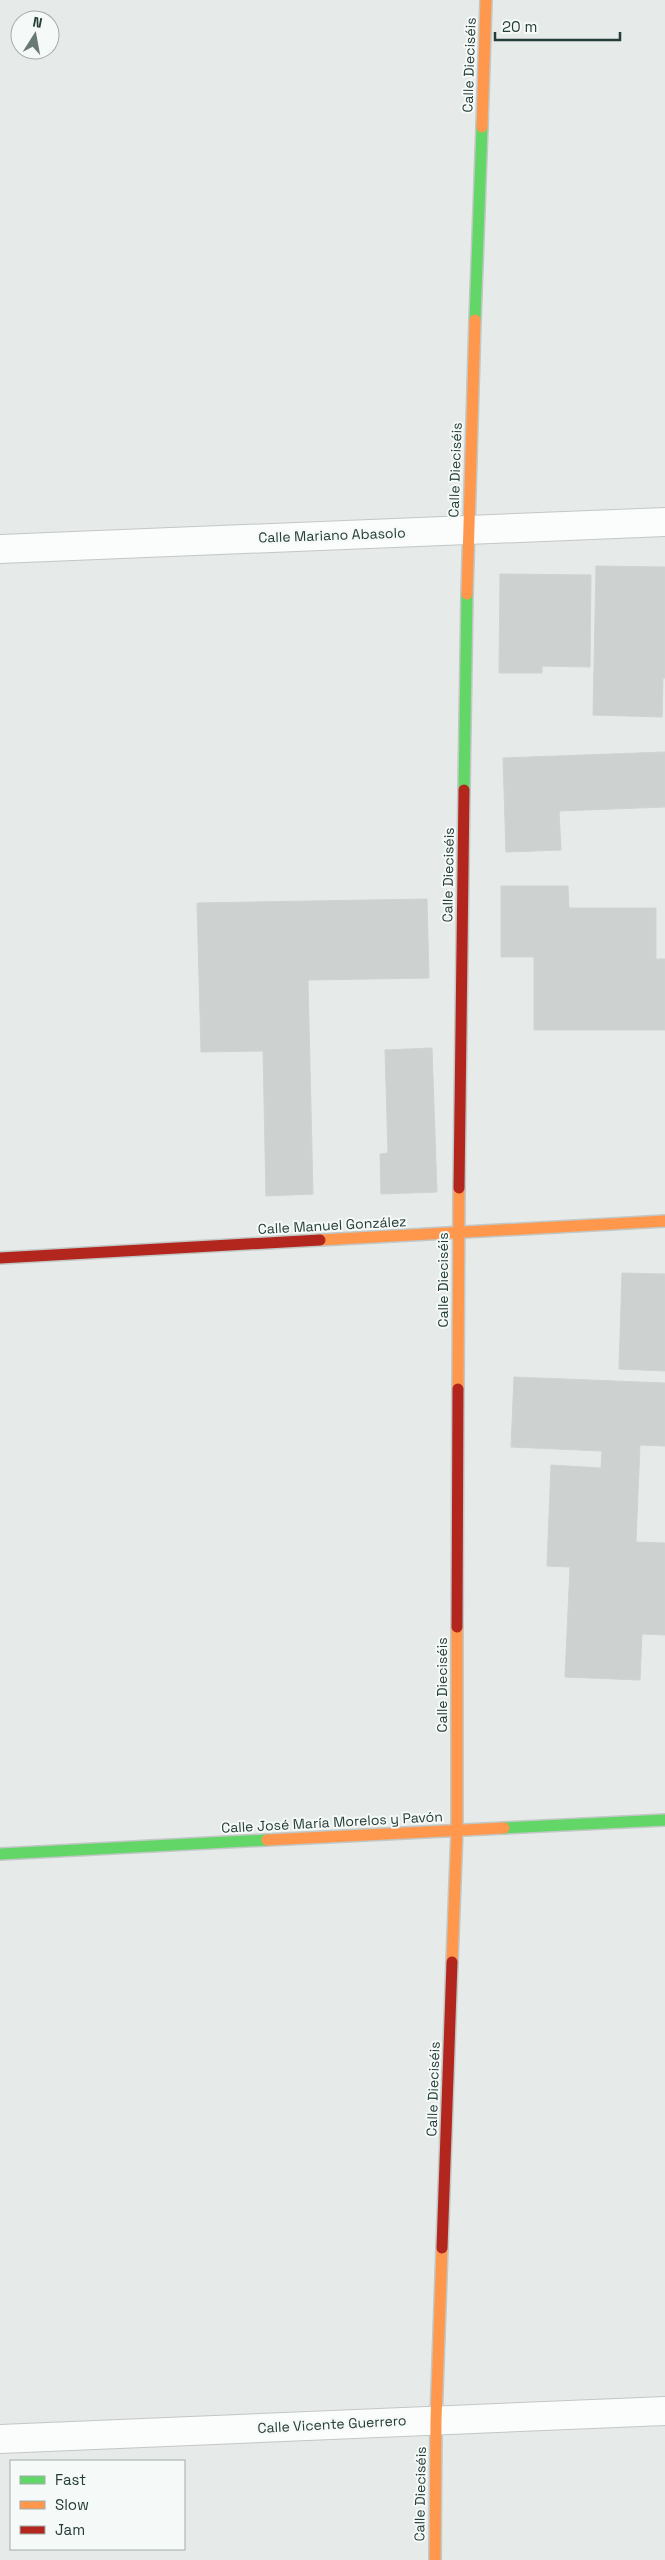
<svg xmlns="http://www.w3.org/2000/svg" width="665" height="2560" viewBox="0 0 665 2560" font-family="'Space Grotesk',sans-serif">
<rect width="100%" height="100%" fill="#e6eae8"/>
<!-- building -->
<path fill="#cdd2d0" stroke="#cfd3d1" d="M596,566L665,567V678H663L662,717L593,715Z
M500,574L591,575L590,667L542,666V673H499Z
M665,752V807L559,811L561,850L506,852L503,758Z
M501,886H568L569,908H656V959H665V1030H534V957H501Z
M427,899L429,978L308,980L313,1194L266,1196L263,1051L201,1052L197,903Z
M432,1048L437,1192L381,1194L380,1154L388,1153L385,1050Z
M622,1273L665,1274V1371L619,1369Z
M514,1377L665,1383V1446L640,1445L636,1542L665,1543V1635L642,1634L640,1680L565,1677L570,1567L547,1566L551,1465L601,1468L602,1451L511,1447Z"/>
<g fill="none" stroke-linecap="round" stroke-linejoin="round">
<!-- street casing -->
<g stroke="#c3c7c5" stroke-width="30">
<path id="street" d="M0,549L665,522
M0,2439L665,2411"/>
</g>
<!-- fast casing -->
<g stroke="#c2c8c6" stroke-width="14">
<path id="fast" d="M475,320L482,127
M464,790L467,594
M504,1828L665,1820
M0,1854L267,1840"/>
</g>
<!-- slow casing -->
<g stroke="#c2c8c6" stroke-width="14">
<path id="slow" d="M482,127L486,0
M467,594L475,320
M320,1240L665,1221
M458,1389L459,1188
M267,1840L504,1828
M452,1962L457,1830V1627
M435,2560L436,2420L442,2248"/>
</g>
<!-- jam casing -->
<g stroke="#c2c8c6" stroke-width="14">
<path id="jam" d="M459,1188L464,790
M0,1258L320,1240
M457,1627L458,1389
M442,2248L452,1962"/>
</g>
<!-- street -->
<use href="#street" stroke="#fbfcfc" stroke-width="28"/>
<!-- fast -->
<use href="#fast" stroke="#63d668" stroke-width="11"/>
<!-- slow -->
<use href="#slow" stroke="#ff974d" stroke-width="11"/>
<!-- jam -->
<use href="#jam" stroke="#b3261e" stroke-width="11"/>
</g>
<g text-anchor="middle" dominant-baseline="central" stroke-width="4" stroke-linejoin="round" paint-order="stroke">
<!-- street labels -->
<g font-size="14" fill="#253d38" stroke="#f5f9f7">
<text transform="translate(469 65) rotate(-88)">Calle Dieciséis</text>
<text transform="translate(455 470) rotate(-88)">Calle Dieciséis</text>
<text transform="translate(332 535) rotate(-2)">Calle Mariano Abasolo</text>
<text transform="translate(448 875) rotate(-89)">Calle Dieciséis</text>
<text transform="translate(332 1225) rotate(-3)">Calle Manuel González</text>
<text transform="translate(443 1280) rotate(-90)">Calle Dieciséis</text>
<text transform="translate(442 1685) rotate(-90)">Calle Dieciséis</text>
<text transform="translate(332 1822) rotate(-3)">Calle José María Morelos y Pavón</text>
<text transform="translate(433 2089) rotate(-88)">Calle Dieciséis</text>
<text transform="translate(332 2424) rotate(-3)">Calle Vicente Guerrero</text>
<text transform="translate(420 2494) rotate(-89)">Calle Dieciséis</text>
</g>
</g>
<!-- legend -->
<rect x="10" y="2460" width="175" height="90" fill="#f5f9f7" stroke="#a2aeab"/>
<rect x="20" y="2476" width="25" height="8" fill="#63d668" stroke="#a2aeab"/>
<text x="55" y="2485" font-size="15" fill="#253d38">Fast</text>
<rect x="20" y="2501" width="25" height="8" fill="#ff974d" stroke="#a2aeab"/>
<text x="55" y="2510" font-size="15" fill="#253d38">Slow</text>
<rect x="20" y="2526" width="25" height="8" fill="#b3261e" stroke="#a2aeab"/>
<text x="55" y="2535" font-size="15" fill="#253d38">Jam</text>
<!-- north arrow -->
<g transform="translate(35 35) rotate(11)"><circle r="24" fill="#f5f9f7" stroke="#a2aeab"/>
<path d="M0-4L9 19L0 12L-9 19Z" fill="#697a76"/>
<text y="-8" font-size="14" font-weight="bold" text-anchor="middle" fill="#253d38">N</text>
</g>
<!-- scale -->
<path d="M495 32v8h125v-8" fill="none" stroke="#253d38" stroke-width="2.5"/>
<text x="502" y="32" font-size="15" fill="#253d38" stroke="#f5f9f7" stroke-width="4" paint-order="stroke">20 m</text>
</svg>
